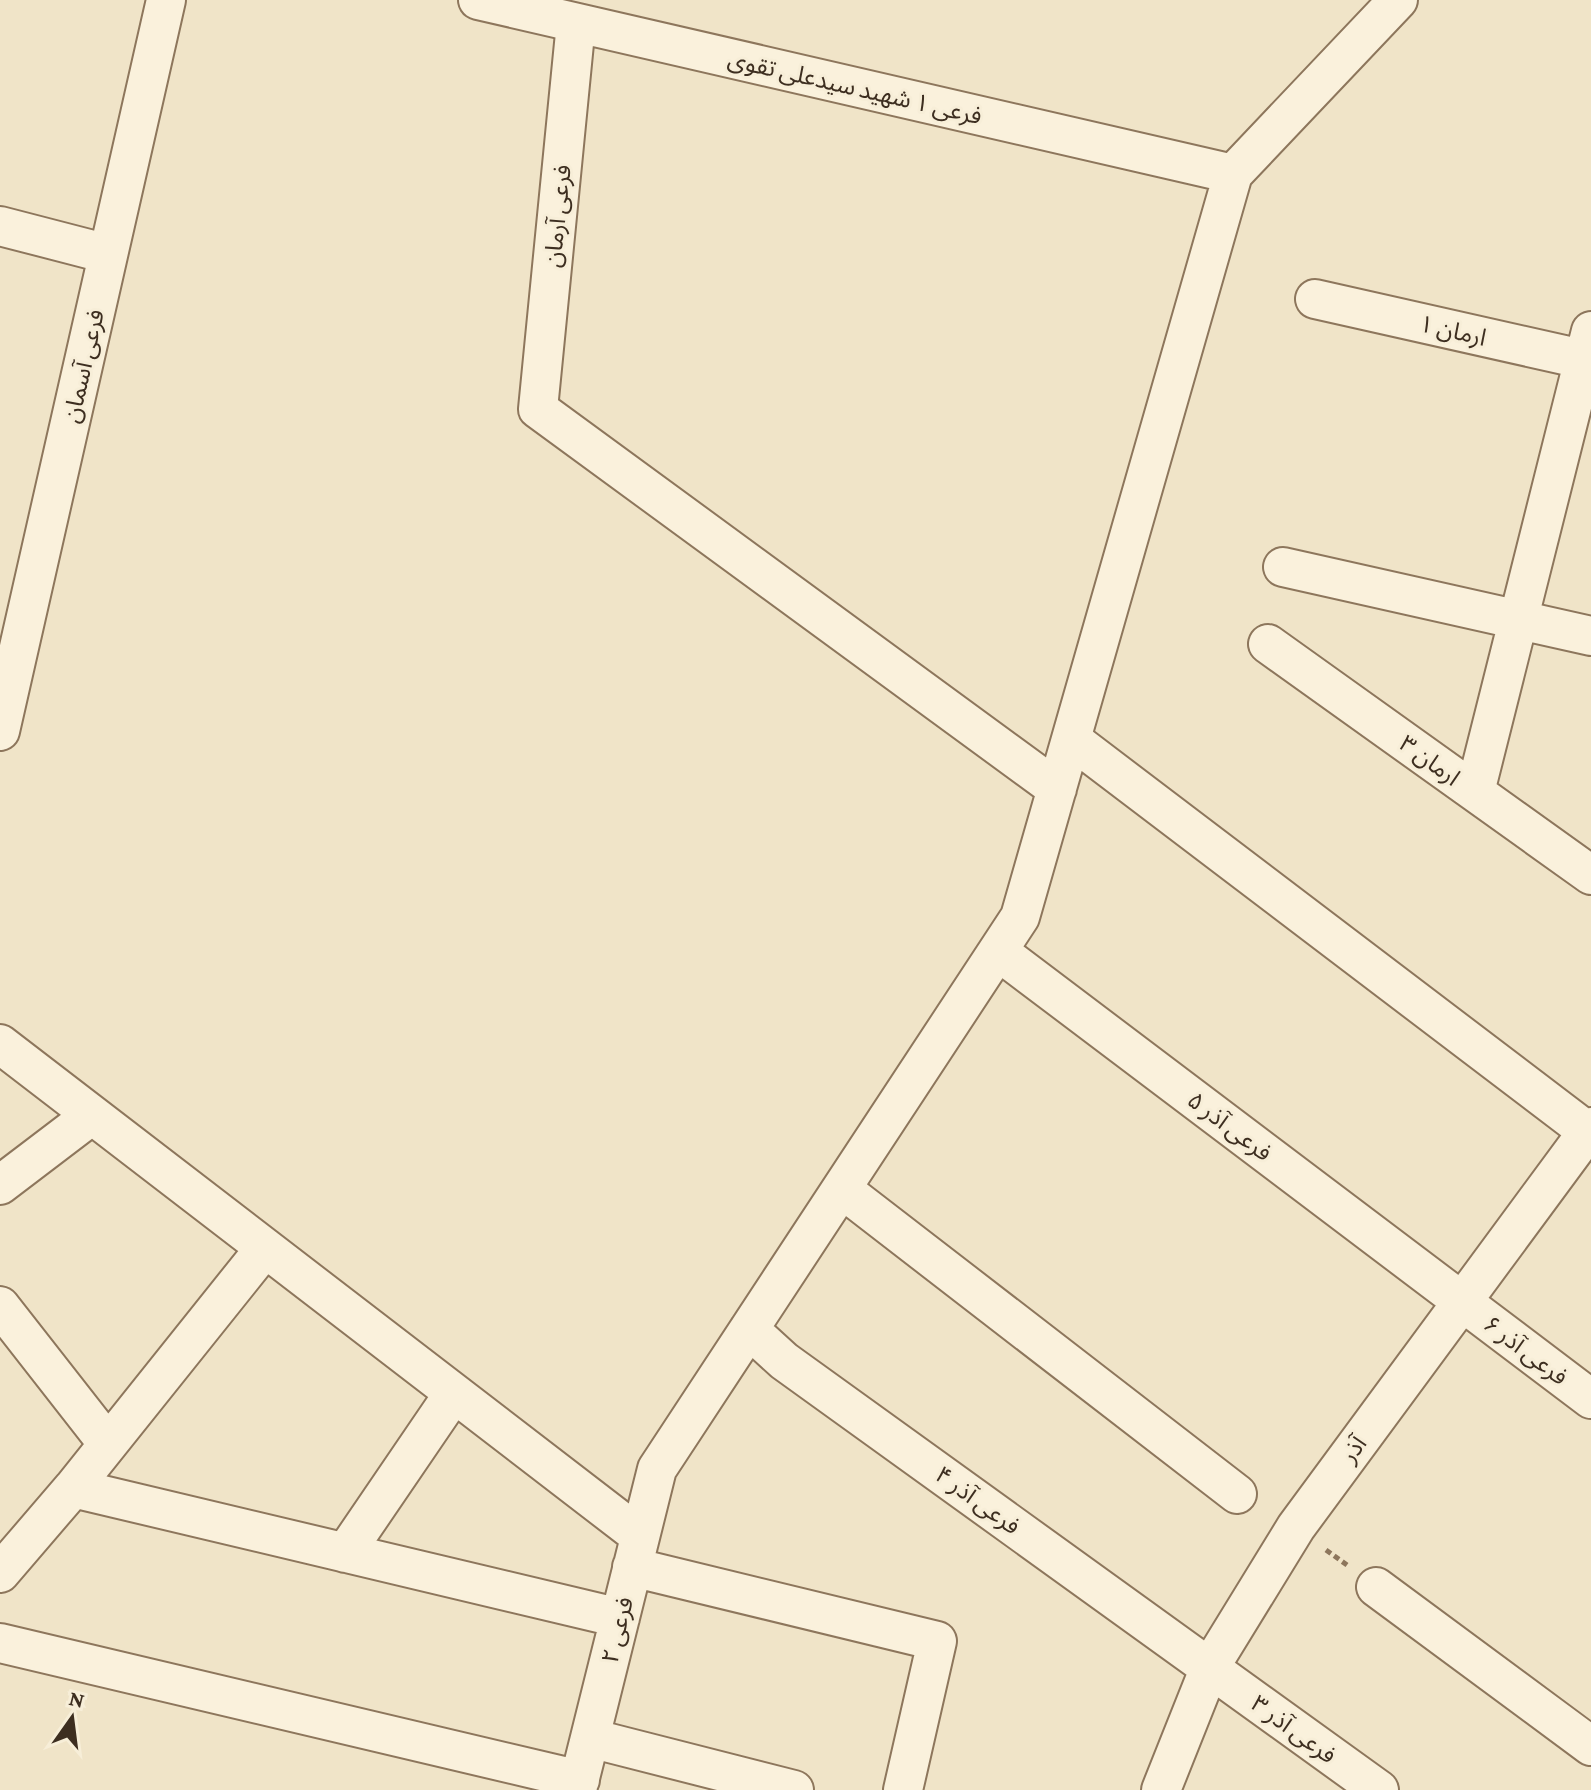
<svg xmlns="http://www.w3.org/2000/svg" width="1591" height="1790" viewBox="0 0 1591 1790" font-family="'Crimson Pro','Noto Sans Arabic',serif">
<rect width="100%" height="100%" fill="#f0e4c8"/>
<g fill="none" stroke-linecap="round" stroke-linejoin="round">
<!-- minor casing -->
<g stroke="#8d765c" stroke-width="42">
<path id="minor" d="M478,0L1233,174
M576,23L538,409L1057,789
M0,226L108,254
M1315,299L1591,361
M1283,567L1591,636
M1268,644L1591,875
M0,731L166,0
M1071,739L1591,1134
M1475,792L1591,331
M998,951L1591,1399
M0,1044L640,1536
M0,1185L92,1115
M842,1189L1237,1494
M0,1306L108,1444
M749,1329L784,1361L1379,1790
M73,1488L620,1618
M345,1553L454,1393
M632,1567L937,1641L903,1790
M0,1573L73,1488L265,1248
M1376,1587L1591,1746
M0,1643L580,1780
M590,1738L794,1790
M577,1790L657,1469L1020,917L1233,174L1398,0
M1161,1790L1210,1667L1296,1527L1591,1127"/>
</g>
<!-- path -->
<path stroke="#8d765c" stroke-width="5" stroke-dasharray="6 4" stroke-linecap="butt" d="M1326,1550L1347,1565"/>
<!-- minor -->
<use href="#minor" stroke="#faf1dc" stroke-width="38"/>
</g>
<g text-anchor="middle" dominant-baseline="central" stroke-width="6" stroke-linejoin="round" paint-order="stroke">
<!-- street labels -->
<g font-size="24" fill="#3d2e20" stroke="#f7eed8">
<text transform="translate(855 87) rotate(13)">فرعی ۱ شهید سیدعلی تقوی</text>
<text transform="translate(557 216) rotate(-84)">فرعی آرمان</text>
<text transform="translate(1453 330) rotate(13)">ارمان ۱</text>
<text transform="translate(83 366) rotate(-77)">فرعی آسمان</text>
<text transform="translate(1430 760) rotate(36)">ارمان ۳</text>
<text transform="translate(1230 1126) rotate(37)">فرعی آذر ۵</text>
<text transform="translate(1526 1350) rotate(37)">فرعی آذر ۶</text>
<text transform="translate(1353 1449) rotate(-54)">آذر</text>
<text transform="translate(978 1500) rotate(36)">فرعی آذر ۴</text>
<text transform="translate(617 1630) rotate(-76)">فرعی ۲</text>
<text transform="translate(1294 1729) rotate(36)">فرعی آذر ۳</text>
</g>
</g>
<!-- north arrow -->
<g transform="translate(72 1718) rotate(14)" stroke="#f7eed8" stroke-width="6" paint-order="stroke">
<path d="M0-6L14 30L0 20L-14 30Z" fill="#3d2e20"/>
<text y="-12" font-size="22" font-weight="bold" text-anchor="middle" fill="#3d2e20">N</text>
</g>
</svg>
